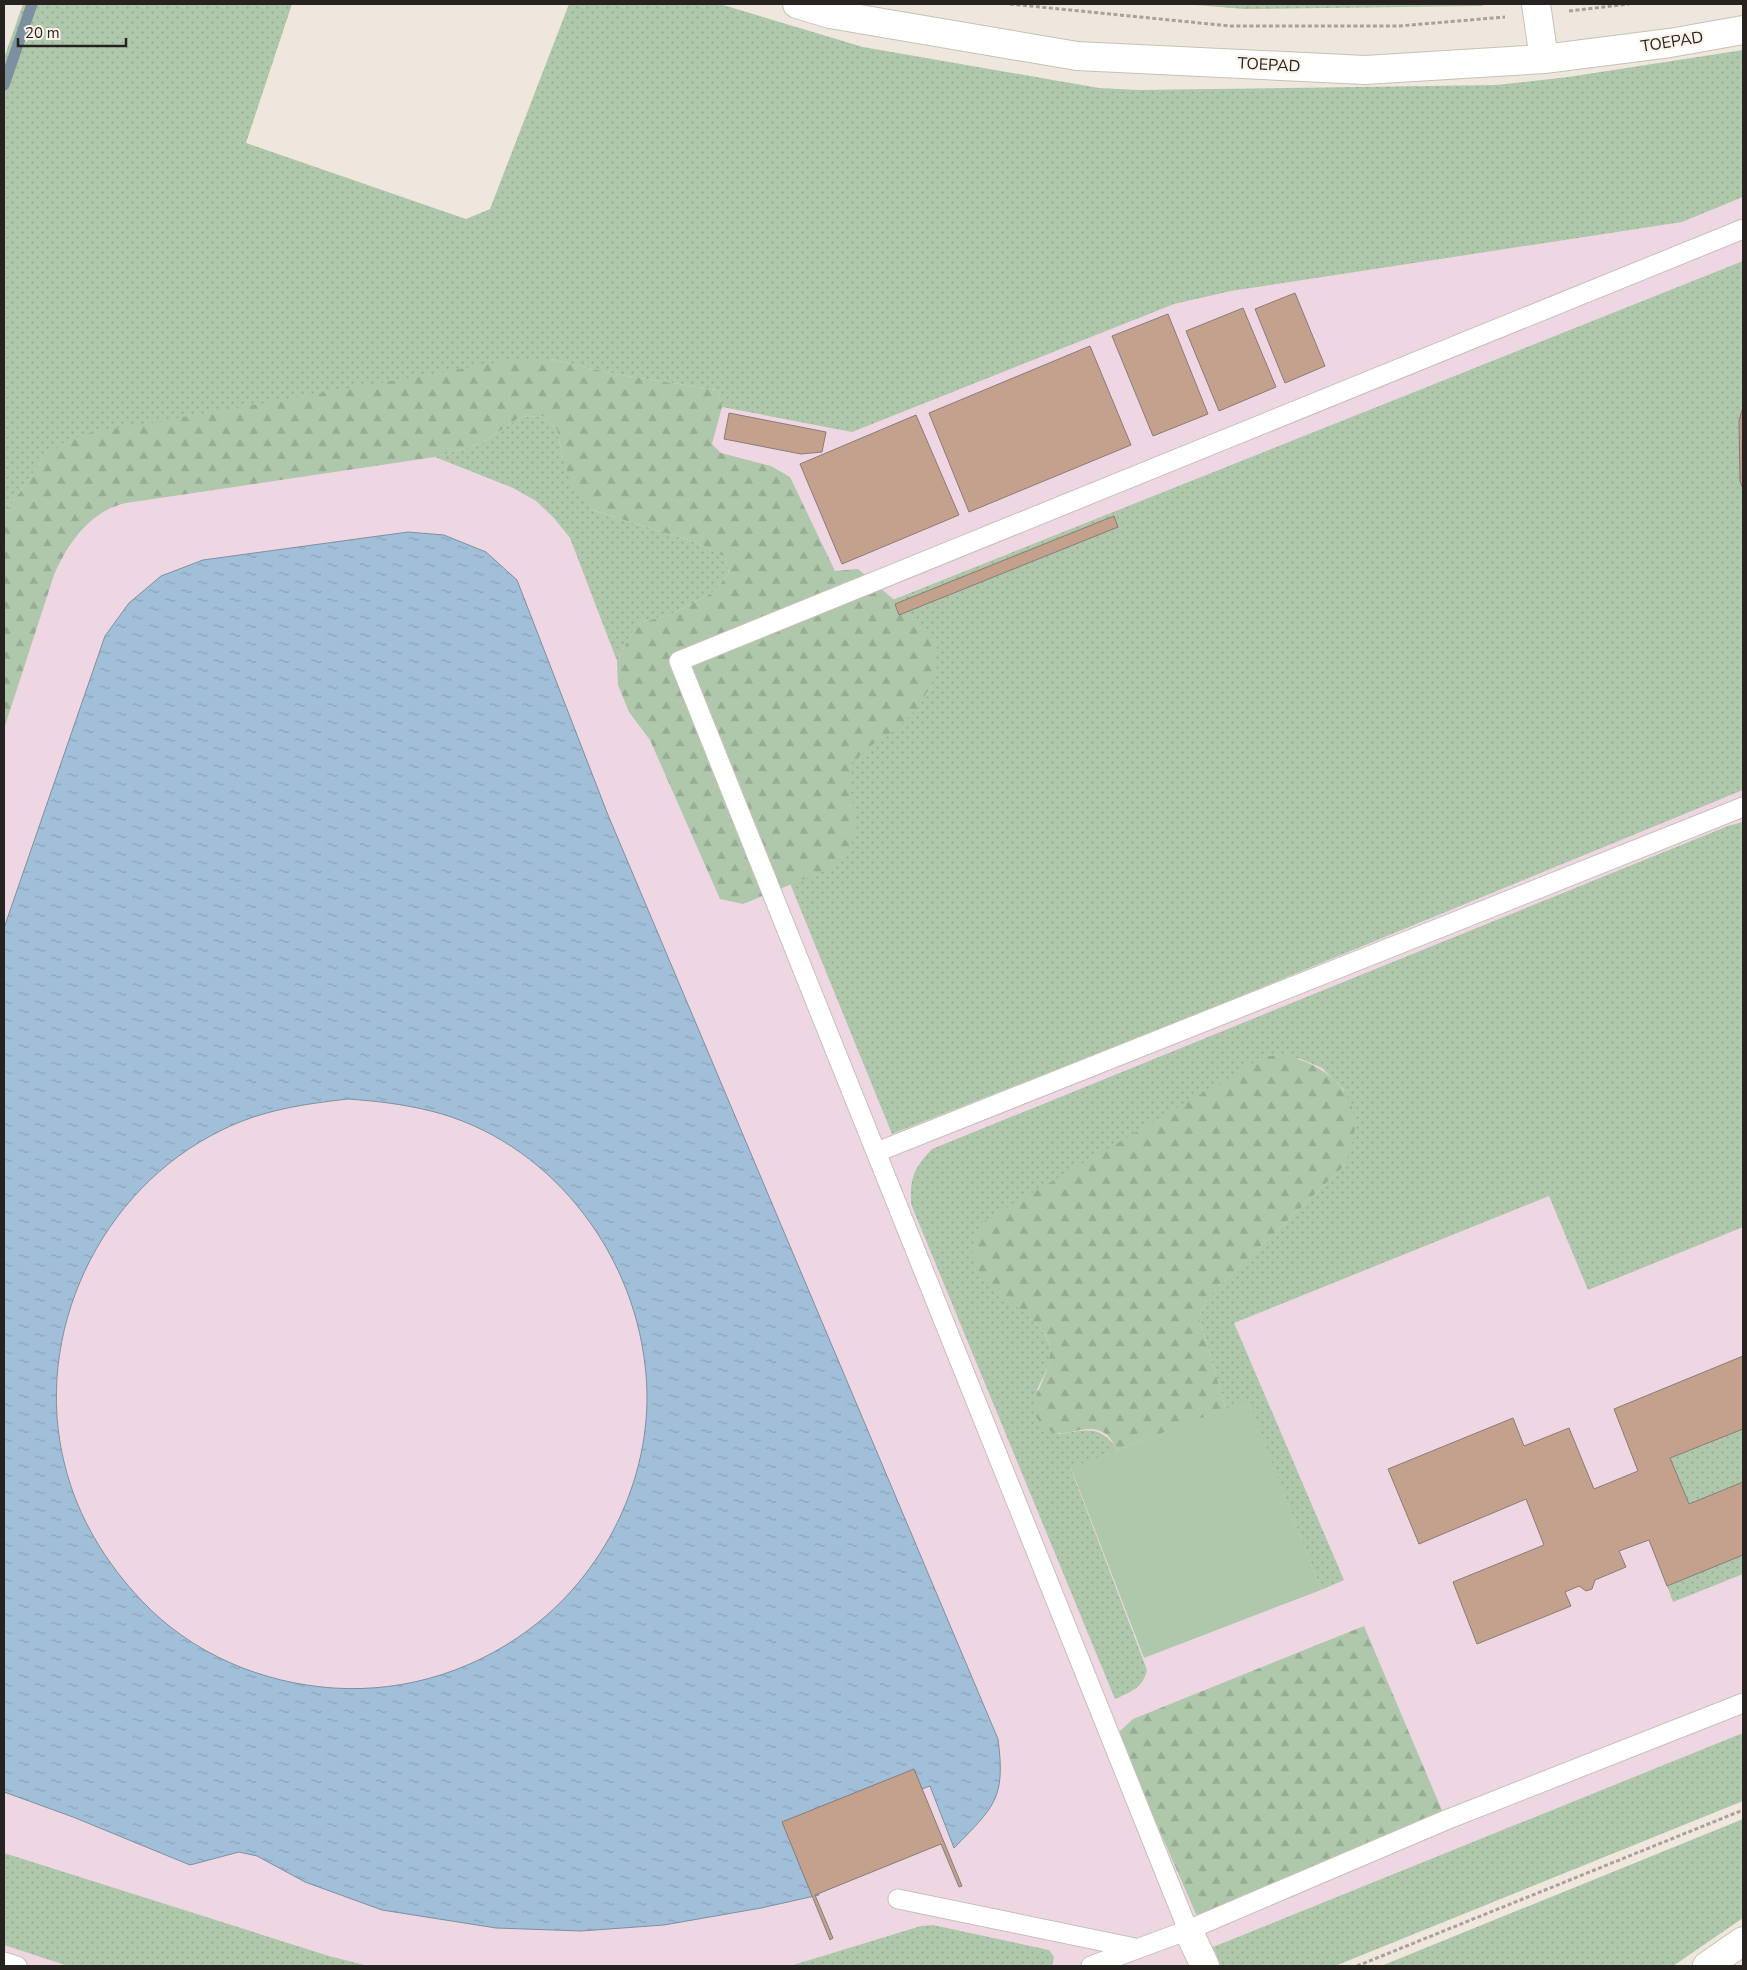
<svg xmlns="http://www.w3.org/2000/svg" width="1747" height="1970" viewBox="0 0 1747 1970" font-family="'Nunito Sans',sans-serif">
<defs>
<pattern id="grass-dots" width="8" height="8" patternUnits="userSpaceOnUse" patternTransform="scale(1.25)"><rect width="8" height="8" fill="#afc8ab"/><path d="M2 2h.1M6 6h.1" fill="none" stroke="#96ac93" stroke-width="1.8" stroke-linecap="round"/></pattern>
<pattern id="forest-firs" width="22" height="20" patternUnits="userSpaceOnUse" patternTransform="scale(1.25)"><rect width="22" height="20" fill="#afc8ab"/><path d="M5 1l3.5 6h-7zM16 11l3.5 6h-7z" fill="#96ac93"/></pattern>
<pattern id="water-ripples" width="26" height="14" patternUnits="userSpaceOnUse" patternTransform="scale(1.25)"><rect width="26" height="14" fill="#a1bfd8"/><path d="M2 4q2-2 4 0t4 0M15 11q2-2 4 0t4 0" fill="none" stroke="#8aa4b9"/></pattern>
</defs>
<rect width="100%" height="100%" fill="#efe7dd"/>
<!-- industrial -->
<path fill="#eed7e3" d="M1743,197V1777L1271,1966H4V347L1231,290L1682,222Z"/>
<!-- grass -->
<path fill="url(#grass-dots)" d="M23,4H292L246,143L466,219L490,209L569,4H720L863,47L1099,88L1138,90L1496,85L1568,77L1743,50V197L1682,222L1231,291L1174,304L852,432L722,407L718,390L614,374L551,359L43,459L4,515V58Z
M1183,4H1486L1482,6L1244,9Z
M1743,261V407L1739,422L1740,481L1743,489V790L1177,1022L892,1134L730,736L782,644Z
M543,416L557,429L563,459L592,510L695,542L725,557L729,573L714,592L670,615L642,622L631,634L617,661L570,538L554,518L536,501L513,488L435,457L482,443L520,417Z
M1743,822V1227L1588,1290L1549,1196L1234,1323L1344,1580L1321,1590L1248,1401L1226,1409L1199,1318L1207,1298L1345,1165L1344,1090L1322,1068L1298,1058L989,1282C1004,1296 1046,1326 1050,1346C1053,1361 1044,1376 1037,1389L1058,1434C1086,1431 1099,1423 1118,1450L1071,1469L1147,1670C1143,1688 1131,1692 1115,1699L911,1204C910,1177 914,1168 932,1149L1728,826Z
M1743,1429V1482L1689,1504L1670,1458Z
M1743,1555V1574L1673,1602L1667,1586Z
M1743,1733V1801L1335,1966H1221L1213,1947Z
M1743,1819V1918L1673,1966H1381Z
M4,1853L329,1956L368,1966H68L4,1945Z
M933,1925L1049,1950L1054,1957L1052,1966H790L921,1926Z"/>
<!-- forest -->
<path fill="url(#forest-firs)" d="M519,359H551L614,374L718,390L722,407L712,444L721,453L771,466L790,477L835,571L858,569L913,616L937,646L935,678L919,706L897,729L873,744L852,763L850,786L855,815L853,841L836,866L743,904L720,899L650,740L629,712L618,685L617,661L631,634L642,622L670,615L714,592L729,573L725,557L695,542L592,510L572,486L563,459L557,429L543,416L520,417L482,443L435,457L126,503C90,511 68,543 54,575L4,729V515L43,459L63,443L85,434Z
M1279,1055C1320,1060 1364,1092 1353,1139C1352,1148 1348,1156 1345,1165L1207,1298L1199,1318L1226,1409L1118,1450C1114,1445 1111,1438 1106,1434C1078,1416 1056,1457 1032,1409C1037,1388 1052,1369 1050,1347C1047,1319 980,1289 973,1259C970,1247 977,1234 981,1223L1264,1057Z
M1364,1626L1446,1820L1206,1917L1196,1914L1120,1740V1731L1133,1719Z"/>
<!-- park -->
<path fill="#afc8ab" d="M1248,1400L1321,1590L1144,1658L1071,1468Z"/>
<!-- water -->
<path fill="url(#water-ripples)" stroke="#7c90a0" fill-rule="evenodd" d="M408,532L444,535L486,552L517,580L608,815L998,1739C1006,1799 994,1807 954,1848L930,1786L798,1835L819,1895L761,1908L664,1925L581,1931L496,1928L382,1910L305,1882L257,1856L239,1852L190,1865L73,1817L4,1792V928L105,636L129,603L161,576L203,560ZM348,1099C376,1101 403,1104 431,1111C547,1140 632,1248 645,1365C657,1461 614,1560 540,1621C481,1669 408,1693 333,1688C262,1683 192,1654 142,1601C106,1563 78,1518 65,1466C31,1334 100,1189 222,1130C262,1110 304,1104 348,1099Z"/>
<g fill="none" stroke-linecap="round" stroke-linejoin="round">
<!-- stream -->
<path stroke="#7c90a0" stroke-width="11" d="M4,85L32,4"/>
</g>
<!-- building -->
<path fill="#c3a18d" stroke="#877c77" d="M1295,293L1325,366L1285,383L1255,309Z
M1243,308L1276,387L1219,411L1186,331Z
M1168,314L1208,414L1153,436L1112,336Z
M1090,346L1131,445L969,512L929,413Z
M1743,407V489L1740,481L1739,421Z
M729,413L826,432L822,452L801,454L724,439Z
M916,415L959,515L842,564L800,464Z
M1114,516L1118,527L899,615L895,604Z
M1743,1356V1429L1670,1458L1689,1504L1743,1482V1555L1667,1586L1649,1540L1619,1551L1626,1567L1595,1580L1592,1589L1586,1591L1579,1586L1565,1592L1571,1606L1477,1644L1453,1582L1544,1545L1526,1499L1419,1544L1388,1469L1513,1418L1524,1446L1569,1428L1594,1489L1638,1471L1614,1409Z
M914,1769L962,1886L959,1887L941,1844L815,1895L833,1938L830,1940L782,1822Z"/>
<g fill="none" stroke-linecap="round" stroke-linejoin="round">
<!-- lane casing -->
<g stroke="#c7c0b6" stroke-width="21">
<path id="lane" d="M877,1152L1743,807
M898,1899L1135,1948
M1188,1930L679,661L1743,229
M4,1962L17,1966
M1091,1966L1188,1930L1446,1820L1743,1703"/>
</g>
<!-- street casing -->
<g stroke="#c7c0b6" stroke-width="30">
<path id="street" d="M1536,4L1544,59
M1188,1930L1205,1966
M1707,1966L1743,1941"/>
</g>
<!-- secondary casing -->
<g stroke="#c7c0b6" stroke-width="30">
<path id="secondary" d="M797,4L830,14L1077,56L1365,70L1544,59L1670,43L1743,30"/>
</g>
<!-- path -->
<path stroke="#a7a199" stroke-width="3" stroke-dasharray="4 2.5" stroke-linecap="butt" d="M1010,4L1230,26H1399L1505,17
M1569,11L1629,4
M1357,1966L1743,1810"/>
<!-- lane -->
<use href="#lane" stroke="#fff" stroke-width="19"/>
<!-- street -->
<use href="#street" stroke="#fff" stroke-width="28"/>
<!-- secondary -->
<use href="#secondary" stroke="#fff" stroke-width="28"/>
</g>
<g text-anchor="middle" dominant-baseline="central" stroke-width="4.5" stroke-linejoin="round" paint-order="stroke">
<!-- street labels -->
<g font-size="16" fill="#25221f" stroke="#fcf4ea">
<text transform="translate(1672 42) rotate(-9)">TOEPAD</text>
<text transform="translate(1269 65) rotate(3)">TOEPAD</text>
</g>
</g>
<!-- border -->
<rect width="1747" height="1970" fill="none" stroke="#25221f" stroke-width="10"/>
<!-- scale -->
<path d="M18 38v8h108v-8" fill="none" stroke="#25221f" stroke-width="2.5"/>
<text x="25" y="38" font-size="15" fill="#25221f" stroke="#fcf4ea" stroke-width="4" paint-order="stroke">20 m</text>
</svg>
